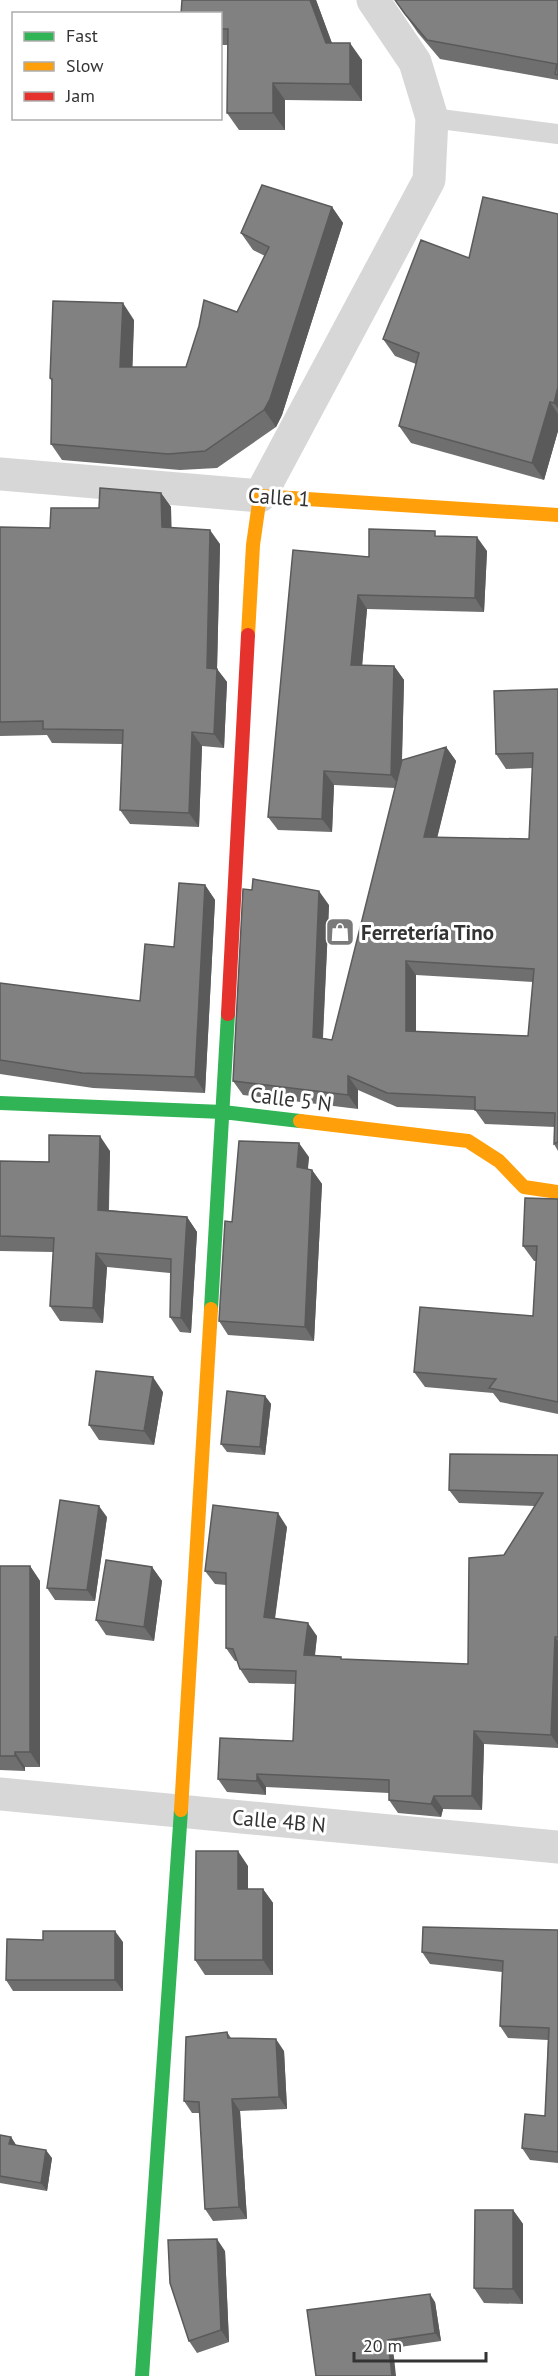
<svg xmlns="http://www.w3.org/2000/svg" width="558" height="2376" viewBox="0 0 558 2376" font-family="'PT Sans',sans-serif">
<rect width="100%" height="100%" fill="#fff"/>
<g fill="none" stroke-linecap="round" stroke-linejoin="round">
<!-- lane -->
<path stroke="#d7d7d7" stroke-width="20" d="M432,118L558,134"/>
<!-- street -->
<path stroke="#d7d7d7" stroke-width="33" d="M0,474L260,496L429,180L432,118L415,62L373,0
M0,1794L558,1847"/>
<!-- fast -->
<path stroke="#30b455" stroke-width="14" d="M0,1103L223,1112L300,1121
M211,1309L228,1014
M142,2376L181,1810"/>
<!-- slow -->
<path stroke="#ff9f0a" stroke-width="14" d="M248,635L253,545L260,496L558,515
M300,1121L468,1141L499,1161L524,1187L558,1192
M181,1810L211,1309"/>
<!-- jam -->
<path stroke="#e5322d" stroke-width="14" d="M228,1014L248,635"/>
</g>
<!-- wall -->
<path fill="#6f6f6f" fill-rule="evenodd" d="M316,0L332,43L362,60V101L285,100V130H239L227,113L228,45H220V14Z
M395,0H558V80L440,59L418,33Z
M332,207L343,223L282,415L276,427L217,468L180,470L62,460L51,444L52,382L50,378L134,320L132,367H186L237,312L265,256L253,250L241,233Z
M558,214V431L544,480L411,443L399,426L416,364L395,356L383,339L469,258Z
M161,493L171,507V528L220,544L217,669L227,682L224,748L202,746L199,827L130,824L120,810L122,744L52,743L47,735L0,736V527L50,528L99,508Z
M439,536L487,551L484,612L367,609L362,665L394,666L404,680L402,761L446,747L456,761L437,837L529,839L533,768L506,769L496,754L558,689V1151L554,1144L555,1127L485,1124L475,1110L397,1107L358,1090V1109L243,1095L233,1081L329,905L323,1038L332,1040L395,788L334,785L332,832L278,830L268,817L369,557ZM416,975L533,982L528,1036L416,1031Z
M205,885L215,900L205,1093L93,1088L0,1074V983L140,1001L174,947Z
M110,1151L109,1210L187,1217L197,1232L191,1333L180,1332L170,1317V1273L107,1267L103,1323L60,1321L50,1306L53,1252L0,1251V1161L49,1162Z
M309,1157L308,1169L312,1170L322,1184L314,1341L228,1335L219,1321L232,1222Z
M558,1199V1414L500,1402L493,1393L425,1387L414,1372L533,1316L536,1261H534L523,1246Z
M163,1392L154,1445L99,1440L89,1425Z
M265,1396L271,1404L265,1455L227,1452L221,1444Z
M558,1455V1748L484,1744L482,1810L443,1809L441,1817L398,1813L389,1800V1793L266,1787V1795L227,1792L218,1779L293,1741L295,1684L249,1683L240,1669L237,1661H235L226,1648V1585L215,1584L205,1571L287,1527L275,1619L317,1636L315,1656L343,1659L468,1664L504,1555L535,1506L459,1503L449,1490Z
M107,1517L95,1601L55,1600L47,1588Z
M0,1566H30L40,1581V1767H25V1771L0,1770Z
M152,1567L162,1581L154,1641L106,1635L96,1620Z
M248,1866V1889H263L273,1903V1975H205L195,1960Z
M558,1930V2163L530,2160L522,2148L545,2116L548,2040L508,2038L500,2026L502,1972L430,1964L422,1952Z
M123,1942V1991H13L6,1980Z
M227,2032L231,2038L284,2051L287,2109L240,2111L247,2219L213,2221L205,2209L200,2113H192L184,2101Z
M0,2135L11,2137L16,2145L52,2158L47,2191L0,2183Z
M513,2210L523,2224V2304L484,2303L474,2288Z
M225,2251L229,2342L197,2353L189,2341Z
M435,2302L441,2341L393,2348L316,2376Z"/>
<!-- shaded-wall -->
<path fill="#5a5a5a" d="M310,0H316L338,60L326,43Z
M350,43L362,60V101L350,84Z
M273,83L285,100V130L273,113Z
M332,207L343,223L282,415L276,427L264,410Z
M123,303L134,320L132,384L120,367Z
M558,387V408L554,403Z
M550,402L558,414V431L544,480L532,463Z
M161,493L171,507L172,541L162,527Z
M210,530L220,544L217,669L227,682L224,748L214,734L207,668Z
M477,537L487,551L484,612L475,598Z
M358,595L367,609L361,679L351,665Z
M394,666L404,680L401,788L391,775Z
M192,732L202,746L199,827L189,813Z
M446,747L456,761L434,851L424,837Z
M324,771L334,785L332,832L322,819Z
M205,885L215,900L205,1093L195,1077Z
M319,891L329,905L322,1051L313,1037Z
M406,961L416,975V1045L406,1031Z
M348,1076L358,1090V1109L348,1095Z
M100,1136L110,1151L108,1224L98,1210Z
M299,1143L309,1157L306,1181L297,1167Z
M312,1170L322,1184L314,1341L305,1327Z
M187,1217L197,1232L191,1333L181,1318Z
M96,1253L107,1267L103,1323L93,1308Z
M153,1377L163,1392L154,1445L144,1431Z
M265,1396L271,1404L265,1455L260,1447Z
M99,1506L107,1517L95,1601L87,1590Z
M278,1513L287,1527L273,1631L264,1617Z
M30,1566L40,1581V1767L30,1752Z
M152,1567L162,1581L154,1641L144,1627Z
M308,1623L317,1636L313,1669L304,1655Z
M555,1637L558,1641V1745L551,1735Z
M474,1731L484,1744L482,1810L472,1796Z
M15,1752L25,1767V1771L15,1756Z
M257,1774L266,1787V1795L257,1781Z
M434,1796L443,1809L441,1817L431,1804Z
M238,1851L248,1866V1903L238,1889Z
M263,1889L273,1903V1975L263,1960Z
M115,1931L123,1942V1991L115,1980Z
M276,2039L284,2051L287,2109L279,2097Z
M232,2099L240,2111L247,2219L239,2207Z
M11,2137L16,2145L9,2144Z
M46,2150L52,2158L47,2191L41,2183Z
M513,2210L523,2224V2304L513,2289Z
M217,2239L225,2251L229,2342L221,2330Z
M430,2294L435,2302L441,2341L435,2333Z
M388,2340L393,2348L396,2376H392Z"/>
<!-- building -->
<path fill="#818181" stroke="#5a5a5a" stroke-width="1.5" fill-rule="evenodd" d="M182,0H310L326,43H350V84L273,83V113H227L228,29H220V14H181Z
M395,0H558V75L555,74L557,64L427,40L405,14Z
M262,185L332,207L270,399L264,410L205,451L168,454L51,444L52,379L50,378L53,301L123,303L120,367H186L199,326L204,300L237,312L269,247L241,233Z
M483,197L558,214V387L554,403L550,402L532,463L399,426L419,353L383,339L421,240L469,258Z
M100,488L161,493L162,527L210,530L207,668L217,669L214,734L192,732L189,813L120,810L123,730L43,729V721L0,722V527L50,528L51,508H99Z
M369,529L435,531V536L477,537L475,598L358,595L351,665L394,666L391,775L324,771L322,819L268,817L293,550L369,557Z
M558,689V1142L554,1144L555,1113L475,1110V1097L387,1093L348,1076V1095L233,1081L243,889L252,890L253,879L319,891L313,1037L332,1040L402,760L446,747L424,837L529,839L533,753L496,754L494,691ZM406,961L534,969L528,1036L406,1031Z
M179,883L205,885L195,1077L82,1073L0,1060V983L140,1001L145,944L174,947Z
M49,1135L100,1136L98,1210L187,1217L181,1318L170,1317L171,1259L96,1253L93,1308L50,1306L54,1238L0,1236V1161L49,1162Z
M239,1141L299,1143L297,1167L312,1170L305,1327L219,1321L225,1221L232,1222Z
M525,1198L558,1199V1402L489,1388L496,1379L414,1372L420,1307L533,1316L537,1246H523Z
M96,1371L153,1377L144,1431L89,1425Z
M227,1391L265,1396L260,1447L221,1444Z
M450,1454L558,1455V1637H555L551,1735L474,1731L472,1796H434L431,1804L389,1800V1780L257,1774V1781L218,1779L220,1738L293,1741L296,1671L240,1669L233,1649L226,1648V1573L205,1571L213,1505L278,1513L264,1617L308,1623L304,1655L341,1657V1659L468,1664L469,1558L504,1555L543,1493L449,1490Z
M60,1500L99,1506L87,1590L47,1588Z
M106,1560L152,1567L144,1627L96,1620Z
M0,1566H30V1752H15V1756H0Z
M196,1851H238V1889H263V1960H195Z
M423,1927L558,1930V2152L522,2148L525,2114L545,2116L549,2028L500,2026L503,1961L422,1952Z
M43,1931H115V1980H6L7,1939L43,1940Z
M227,2032L228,2038L276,2039L279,2097L232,2099L239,2207L205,2209L199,2102L184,2101L186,2037Z
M0,2135L11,2137L9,2144L46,2150L41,2183L0,2176Z
M475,2210H513V2289L474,2288Z
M217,2239L221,2330L189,2341L170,2283L168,2240Z
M430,2294L435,2333L388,2340L392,2376H316L307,2310Z"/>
<!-- icons -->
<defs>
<g id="shop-square" transform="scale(1.5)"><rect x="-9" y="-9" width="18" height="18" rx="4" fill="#7a7a7a" stroke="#fff"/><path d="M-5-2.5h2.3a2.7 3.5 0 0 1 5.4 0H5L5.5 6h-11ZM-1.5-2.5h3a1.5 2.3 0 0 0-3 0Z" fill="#fff"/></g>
</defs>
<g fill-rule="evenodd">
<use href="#shop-square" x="340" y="932"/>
</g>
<g text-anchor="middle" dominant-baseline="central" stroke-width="6" stroke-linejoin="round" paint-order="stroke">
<!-- street labels -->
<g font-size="21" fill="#333" stroke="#fff">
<text transform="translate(279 497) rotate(4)">Calle 1</text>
<text transform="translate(291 1099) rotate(7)">Calle 5 N</text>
<text transform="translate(279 1821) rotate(5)">Calle 4B N</text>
</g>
<!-- poi labels -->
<g font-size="21" font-weight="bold" fill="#333" stroke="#fff" text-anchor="start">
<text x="361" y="932">Ferretería Tino</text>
</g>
</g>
<!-- legend -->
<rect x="12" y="12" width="210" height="108" fill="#ffffff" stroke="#adadad" stroke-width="1.5"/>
<rect x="24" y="32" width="30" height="9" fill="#30b455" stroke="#adadad" stroke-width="1.5"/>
<text x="66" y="42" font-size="18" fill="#333333">Fast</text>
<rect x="24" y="62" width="30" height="9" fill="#ff9f0a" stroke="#adadad" stroke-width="1.5"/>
<text x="66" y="72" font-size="18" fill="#333333">Slow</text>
<rect x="24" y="92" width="30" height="9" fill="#e5322d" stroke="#adadad" stroke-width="1.5"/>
<text x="66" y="102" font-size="18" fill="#333333">Jam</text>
<!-- scale -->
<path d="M354 2352v9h132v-9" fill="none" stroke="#333333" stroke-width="3"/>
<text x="363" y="2352" font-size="18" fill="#333333" stroke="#ffffff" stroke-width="4.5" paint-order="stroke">20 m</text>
</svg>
